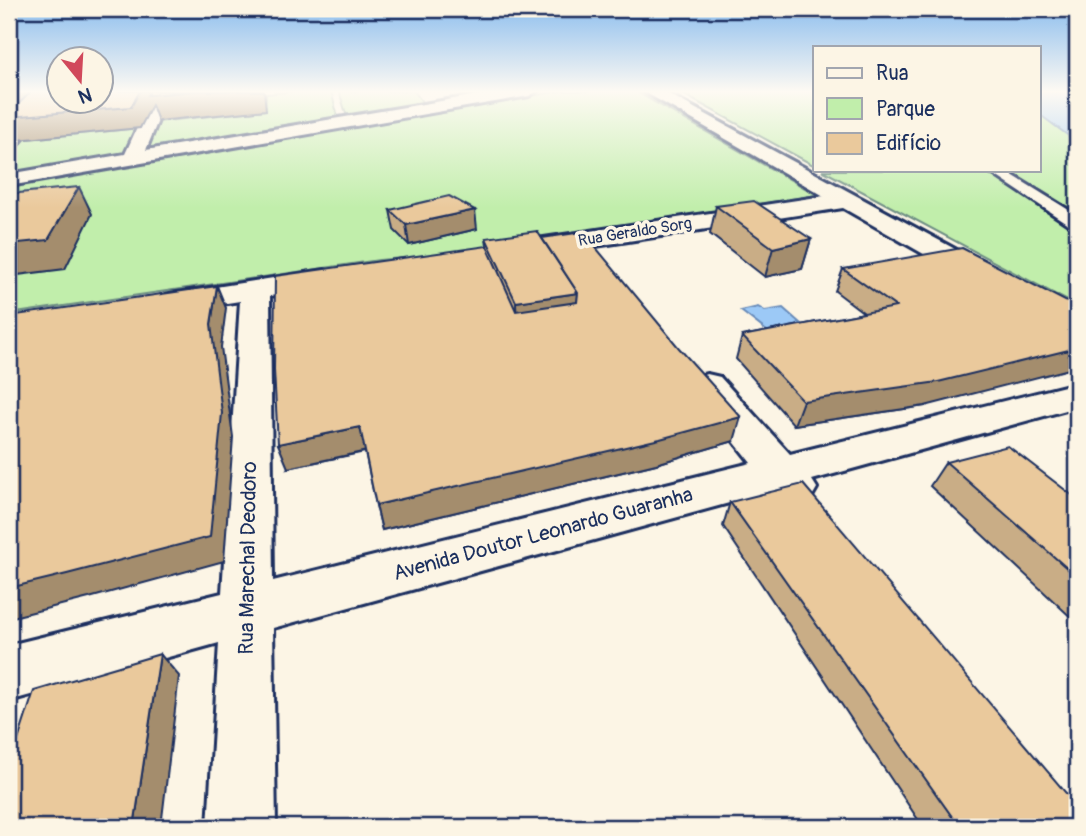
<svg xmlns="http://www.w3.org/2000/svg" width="1086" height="836" viewBox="0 0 1086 836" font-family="Pangolin,sans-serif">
  <rect width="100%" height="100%" fill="#fcf5e5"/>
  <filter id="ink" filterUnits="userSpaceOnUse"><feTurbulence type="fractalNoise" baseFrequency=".0143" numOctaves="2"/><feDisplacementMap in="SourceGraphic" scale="14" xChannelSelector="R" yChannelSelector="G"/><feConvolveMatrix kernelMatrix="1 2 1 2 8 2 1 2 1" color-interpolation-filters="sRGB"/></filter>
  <g filter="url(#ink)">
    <g fill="#c1eeab" stroke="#6e8e84" stroke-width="2">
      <polygon points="297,91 331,91 339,121 133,159 148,123 265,110 266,94"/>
      <polygon points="339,91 414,91 426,107 348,120"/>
      <polygon points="560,91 635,91 817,195 428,256 379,260 9,314 9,187"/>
      <polygon points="677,91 815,91 815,166"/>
      <polygon points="1039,91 1077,91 1077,306 822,170 1039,170"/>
      <polygon points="140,128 126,155 9,174 9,149 17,140"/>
    </g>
    <g fill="#9cc9f6" stroke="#688bb9" stroke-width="2">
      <polygon points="1039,91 1077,91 1077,142 1039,114"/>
      <polygon points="758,307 765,311 783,308 809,331 777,339 741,311"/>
    </g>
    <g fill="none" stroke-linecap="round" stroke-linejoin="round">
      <defs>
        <polygon id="lane" points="987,170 1004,170 1077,215 1077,227 1071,226"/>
        <g id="street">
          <polygon points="46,91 60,91 60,95 16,147 9,149 9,132"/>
          <polygon points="154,91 170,91 146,150 501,91 537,91 529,96 9,186 9,174 125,154"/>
          <polygon points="643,91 663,91 1077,315 1077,338 1066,335 843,208 537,255 528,253 524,247 528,241 537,239 824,196"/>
          <path d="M325,270L335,273L339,279L335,285L270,296L273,581L751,463L689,385L694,377L707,374L720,377L790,454L1077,383V407L812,480L817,488L810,500C794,505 784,505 773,491L273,628L276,827H208L219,643L9,701V645L222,593L240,301L170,312L159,309L155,303L159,297L170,294Z"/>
        </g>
      </defs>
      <use href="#lane" stroke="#1b2f5e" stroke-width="6"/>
      <use href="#street" stroke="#1b2f5e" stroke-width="6"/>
      <use href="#lane" fill="#fcf5e5" fill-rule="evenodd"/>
      <use href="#street" fill="#fcf5e5" fill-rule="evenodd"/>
    </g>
    <g fill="#c9ad86" stroke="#1b2f5e" stroke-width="2">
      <polygon points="716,206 811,239 802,269 765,277 710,234"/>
      <polygon points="390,210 477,229 409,245 394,230"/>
      <polygon points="486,238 542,238 734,441 656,464 382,530 376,505 365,452 288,468 487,246"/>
      <polygon points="843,269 1077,307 925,406 794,425 736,359 742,336 864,313 835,291"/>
      <polygon points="946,462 1077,499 1077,623 930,486"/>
      <polygon points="730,502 1043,767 1077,827 923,827 723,526"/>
    </g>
    <g fill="#a48d6d" stroke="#1b2f5e" stroke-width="2">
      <polygon points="19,91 40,91 24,108 9,110 9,94"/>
      <polygon points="102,91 264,91 266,110 158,121 152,105 140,128 17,140 9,125 9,116"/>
      <polygon points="79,187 92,214 65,269 9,276 9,244"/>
      <polygon points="475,210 477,229 409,245 406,225"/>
      <polygon points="811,239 802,269 765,277 773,248"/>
      <polygon points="217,286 226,308 221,347 233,437 224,561 89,598 9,618 9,588 211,324"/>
      <polygon points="578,293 576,324 517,333 516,302"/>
      <polygon points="1077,348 1077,367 925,406 794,425 803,401"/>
      <polygon points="741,417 734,441 656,464 382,530 376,505"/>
      <polygon points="360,427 367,451 288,468 278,444"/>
      <polygon points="160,654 179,676 161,827 134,827"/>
    </g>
    <g fill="#eac99c" stroke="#1b2f5e" stroke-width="2">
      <polygon points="9,91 19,91 16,93 9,94"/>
      <polygon points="32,91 60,91 60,102 102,102 102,91 140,91 131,107 9,117 9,113"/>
      <polygon points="150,91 196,91 148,95"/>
      <polygon points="79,187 48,240 9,244 9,194"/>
      <polygon points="449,196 475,210 406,225 390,210"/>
      <polygon points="754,201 811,239 773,248 716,206"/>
      <polygon points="537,231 578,293 516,302 486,238"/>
      <polygon points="583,232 679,348 741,417 660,439 376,505 360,427 278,444 274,370 275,276 487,246 516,311 577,302 578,293 542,238"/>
      <polygon points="962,248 1077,307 1077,348 938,382 803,401 742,336 896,307 843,269"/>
      <polygon points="217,286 211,324 222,413 210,537 67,574 9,588 9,316"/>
      <polygon points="1008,446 1077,499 1077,577 946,462"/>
      <polygon points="803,484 1077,806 1077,827 943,827 955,821 730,502"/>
      <polygon points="160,654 134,827 9,827 9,768 34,691"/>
    </g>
  </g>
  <linearGradient id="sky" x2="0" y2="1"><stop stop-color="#89bcee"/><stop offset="0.44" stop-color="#fefaf3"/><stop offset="1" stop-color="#fefaf3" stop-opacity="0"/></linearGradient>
  <rect width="1086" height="208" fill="url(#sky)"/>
  <g text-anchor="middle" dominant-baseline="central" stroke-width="7" stroke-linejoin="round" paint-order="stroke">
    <g font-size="16" fill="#1b2f5e" stroke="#fcf5e5">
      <text transform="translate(635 232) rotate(-9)">Rua Geraldo Sorg</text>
    </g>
    <g font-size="21" fill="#1b2f5e" stroke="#fcf5e5">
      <text transform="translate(543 534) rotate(-15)">Avenida Doutor Leonardo Guaranha</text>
      <text transform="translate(248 558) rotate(-89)">Rua Marechal Deodoro</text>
    </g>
  </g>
  <rect width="1086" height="836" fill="none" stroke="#fcf5e5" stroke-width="35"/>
  <rect x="18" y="18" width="1051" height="801" fill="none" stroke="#1b2f5e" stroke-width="2.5" filter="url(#ink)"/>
  <rect x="813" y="46" width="228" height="126" fill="#fcf5e5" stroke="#a2a6af" stroke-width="2"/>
  <rect x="827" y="68" width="35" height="10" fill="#fcf5e5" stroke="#a2a6af" stroke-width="2"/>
  <text x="876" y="80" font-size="21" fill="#1b2f5e">Rua</text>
  <rect x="827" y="98" width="35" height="21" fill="#c1eeab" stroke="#a2a6af" stroke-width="2"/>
  <text x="876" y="116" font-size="21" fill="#1b2f5e">Parque</text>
  <rect x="827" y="133" width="35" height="21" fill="#eac99c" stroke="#a2a6af" stroke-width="2"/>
  <text x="876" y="150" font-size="21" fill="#1b2f5e">Edifício</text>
  <g transform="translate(80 80) rotate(162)"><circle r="33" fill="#fcf5e5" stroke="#a2a6af" stroke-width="2"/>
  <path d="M0-5L12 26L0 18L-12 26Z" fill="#d1495b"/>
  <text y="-10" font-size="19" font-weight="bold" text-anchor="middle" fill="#1b2f5e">N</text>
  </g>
</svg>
